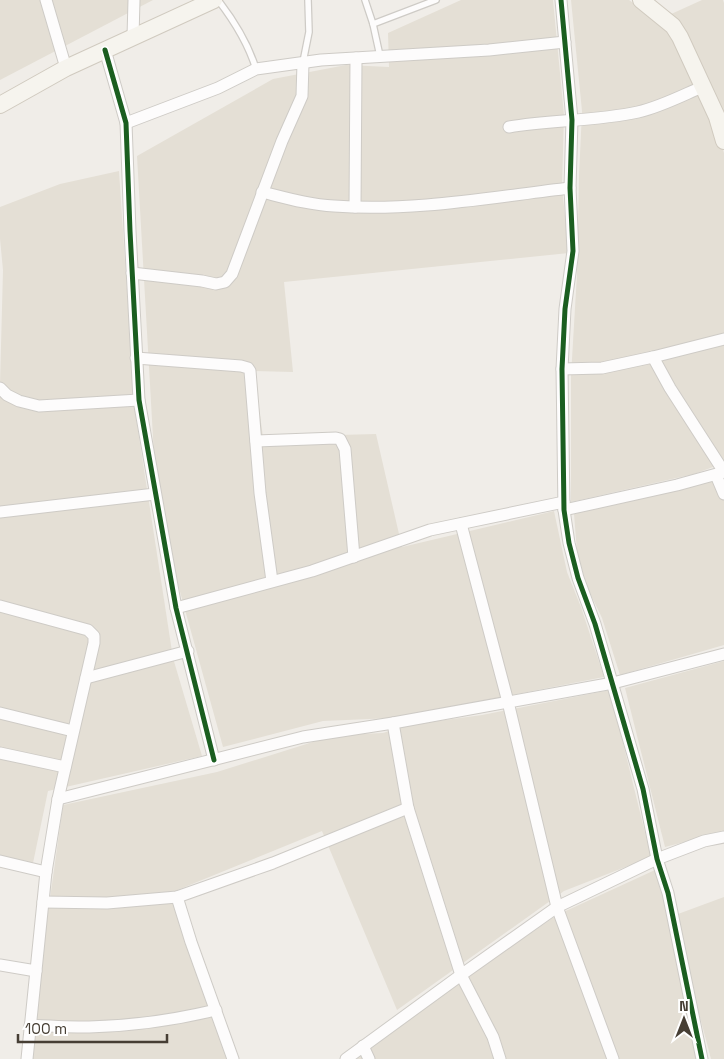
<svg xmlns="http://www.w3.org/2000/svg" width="724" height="1059" viewBox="0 0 724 1059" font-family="'Space Grotesk',sans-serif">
  <rect width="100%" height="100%" fill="#f0ede8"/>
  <g fill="#e4dfd5">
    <polygon points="0,0 153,0 0,80"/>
    <polygon points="461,0 553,0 564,115 562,188 569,253 284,282 293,372 254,371 263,437 376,434 402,547 554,511 567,572 581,607 604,677 393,718 323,721 223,747 174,570 154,455 137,156 273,79 346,65 389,67 388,33"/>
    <polygon points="571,0 629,0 673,32 714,122 724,153 724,463 694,474 571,502 571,376 577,274 579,176 582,111"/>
    <polygon points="702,0 723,0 724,3 724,124 669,15"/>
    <polygon points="119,171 135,411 173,658 202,756 48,791 33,863 0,855 0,384 3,270 0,239 0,207 60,184"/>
    <polygon points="724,478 724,645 620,675 602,618 587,587 577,552 574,514"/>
    <polygon points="724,661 724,832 665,847 625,688"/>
    <polygon points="610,690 651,857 564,891 397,1010 322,831 175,891 236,1059 33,1059 39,978 63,805 217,772 335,735 383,733 408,725 482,715"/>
    <polygon points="655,870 664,898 697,1059 357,1059 458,983 557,915"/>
    <polygon points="724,897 724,1059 711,1059 691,983 678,914"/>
  </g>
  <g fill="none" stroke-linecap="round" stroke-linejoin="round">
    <defs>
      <g id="lane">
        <path d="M218,0C235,22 248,43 256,69"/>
        <polyline points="365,0 373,24 380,56"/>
        <polyline points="373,24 436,0"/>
        <polyline points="303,62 309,32 308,0"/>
      </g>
      <g id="street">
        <polyline points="46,0 66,68"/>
        <polyline points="561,0 572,120 570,188 573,251 565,309 562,369 564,510 569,543 578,578 595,624 643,789 657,859 668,893 702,1059"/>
        <polyline points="133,37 134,0"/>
        <polyline points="105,50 126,123 130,231 139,400 176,608 214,760"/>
        <polyline points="126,123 218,88 256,69 321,60 489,50 565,42"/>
        <path d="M509,127C552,120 596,121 638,112C660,107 681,96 702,87"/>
        <path d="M262,192C286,198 310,205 334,206C413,212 492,197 570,188"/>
        <polyline points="355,207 356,58"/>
        <polyline points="132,273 202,281 216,284 225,282 232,274 282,141 302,96 303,63"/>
        <polyline points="653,357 670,388 724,472"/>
        <polyline points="136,358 241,366 248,368 250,371 260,493 272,581"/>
        <polyline points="562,369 602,368 653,357 724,339"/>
        <polyline points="0,388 7,395 19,401 39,406 139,400"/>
        <polyline points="256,441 336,438 340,439 345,449 354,557"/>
        <polyline points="716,475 724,494"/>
        <polyline points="564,510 677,485 724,472"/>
        <polyline points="0,512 155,494"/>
        <polyline points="461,524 508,702 557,907 613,1059"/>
        <polyline points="0,606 88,630 94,636 94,643 58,799 46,872 27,1059"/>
        <polyline points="176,608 312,571 430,530 564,502"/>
        <polyline points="86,678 188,651"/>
        <polyline points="0,713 73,731"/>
        <polyline points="393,723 408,808 461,975 493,1037 500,1059"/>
        <polyline points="0,753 65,767"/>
        <polyline points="58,799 303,737 393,723 613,683 724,654"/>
        <polyline points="0,861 46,872"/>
        <polyline points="177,897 191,942 233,1059"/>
        <polyline points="43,902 107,903 177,897 273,863 408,808"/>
        <polyline points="0,965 36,971"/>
        <path d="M30,1025C50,1026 69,1027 89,1027C132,1026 174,1020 216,1010"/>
        <polyline points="363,1046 369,1059"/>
        <polyline points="346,1059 461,975 557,907 657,859 704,841 724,837"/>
      </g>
      <g id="secondary">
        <polyline points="641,0 673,26 680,37 717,117 724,141"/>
        <polyline points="0,105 66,68 214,0"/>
      </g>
    </defs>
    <use href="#lane" stroke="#cecbc6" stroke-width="8"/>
    <use href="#street" stroke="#cecbc6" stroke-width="13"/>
    <use href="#secondary" stroke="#d0cabf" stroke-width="18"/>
    <use href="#lane" stroke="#fdfcfc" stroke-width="5.5"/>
    <use href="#street" stroke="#fdfcfc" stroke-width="11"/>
    <use href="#secondary" stroke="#f6f4ee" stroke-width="16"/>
    <defs>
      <g id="cycleway">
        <polyline points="561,0 572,120 570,188 573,251 565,309 562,369 564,510 569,543 578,578 595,624 643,789 657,859 668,893 702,1059"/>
        <polyline points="105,50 126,123 130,231 139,400 176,608 214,760"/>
      </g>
    </defs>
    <use href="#cycleway" stroke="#fff" stroke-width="8"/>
    <use href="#cycleway" stroke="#1b5e20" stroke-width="5"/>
  </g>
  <g transform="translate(684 1019)" stroke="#ffffff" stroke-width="4" paint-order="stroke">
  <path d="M0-4L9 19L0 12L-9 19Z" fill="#463e34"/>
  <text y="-8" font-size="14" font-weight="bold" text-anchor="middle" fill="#463e34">N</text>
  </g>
  <path d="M18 1034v8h149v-8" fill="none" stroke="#463e34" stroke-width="2.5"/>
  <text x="25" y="1034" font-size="15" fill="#463e34" stroke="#ffffff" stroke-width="4" paint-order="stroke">100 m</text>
</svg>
